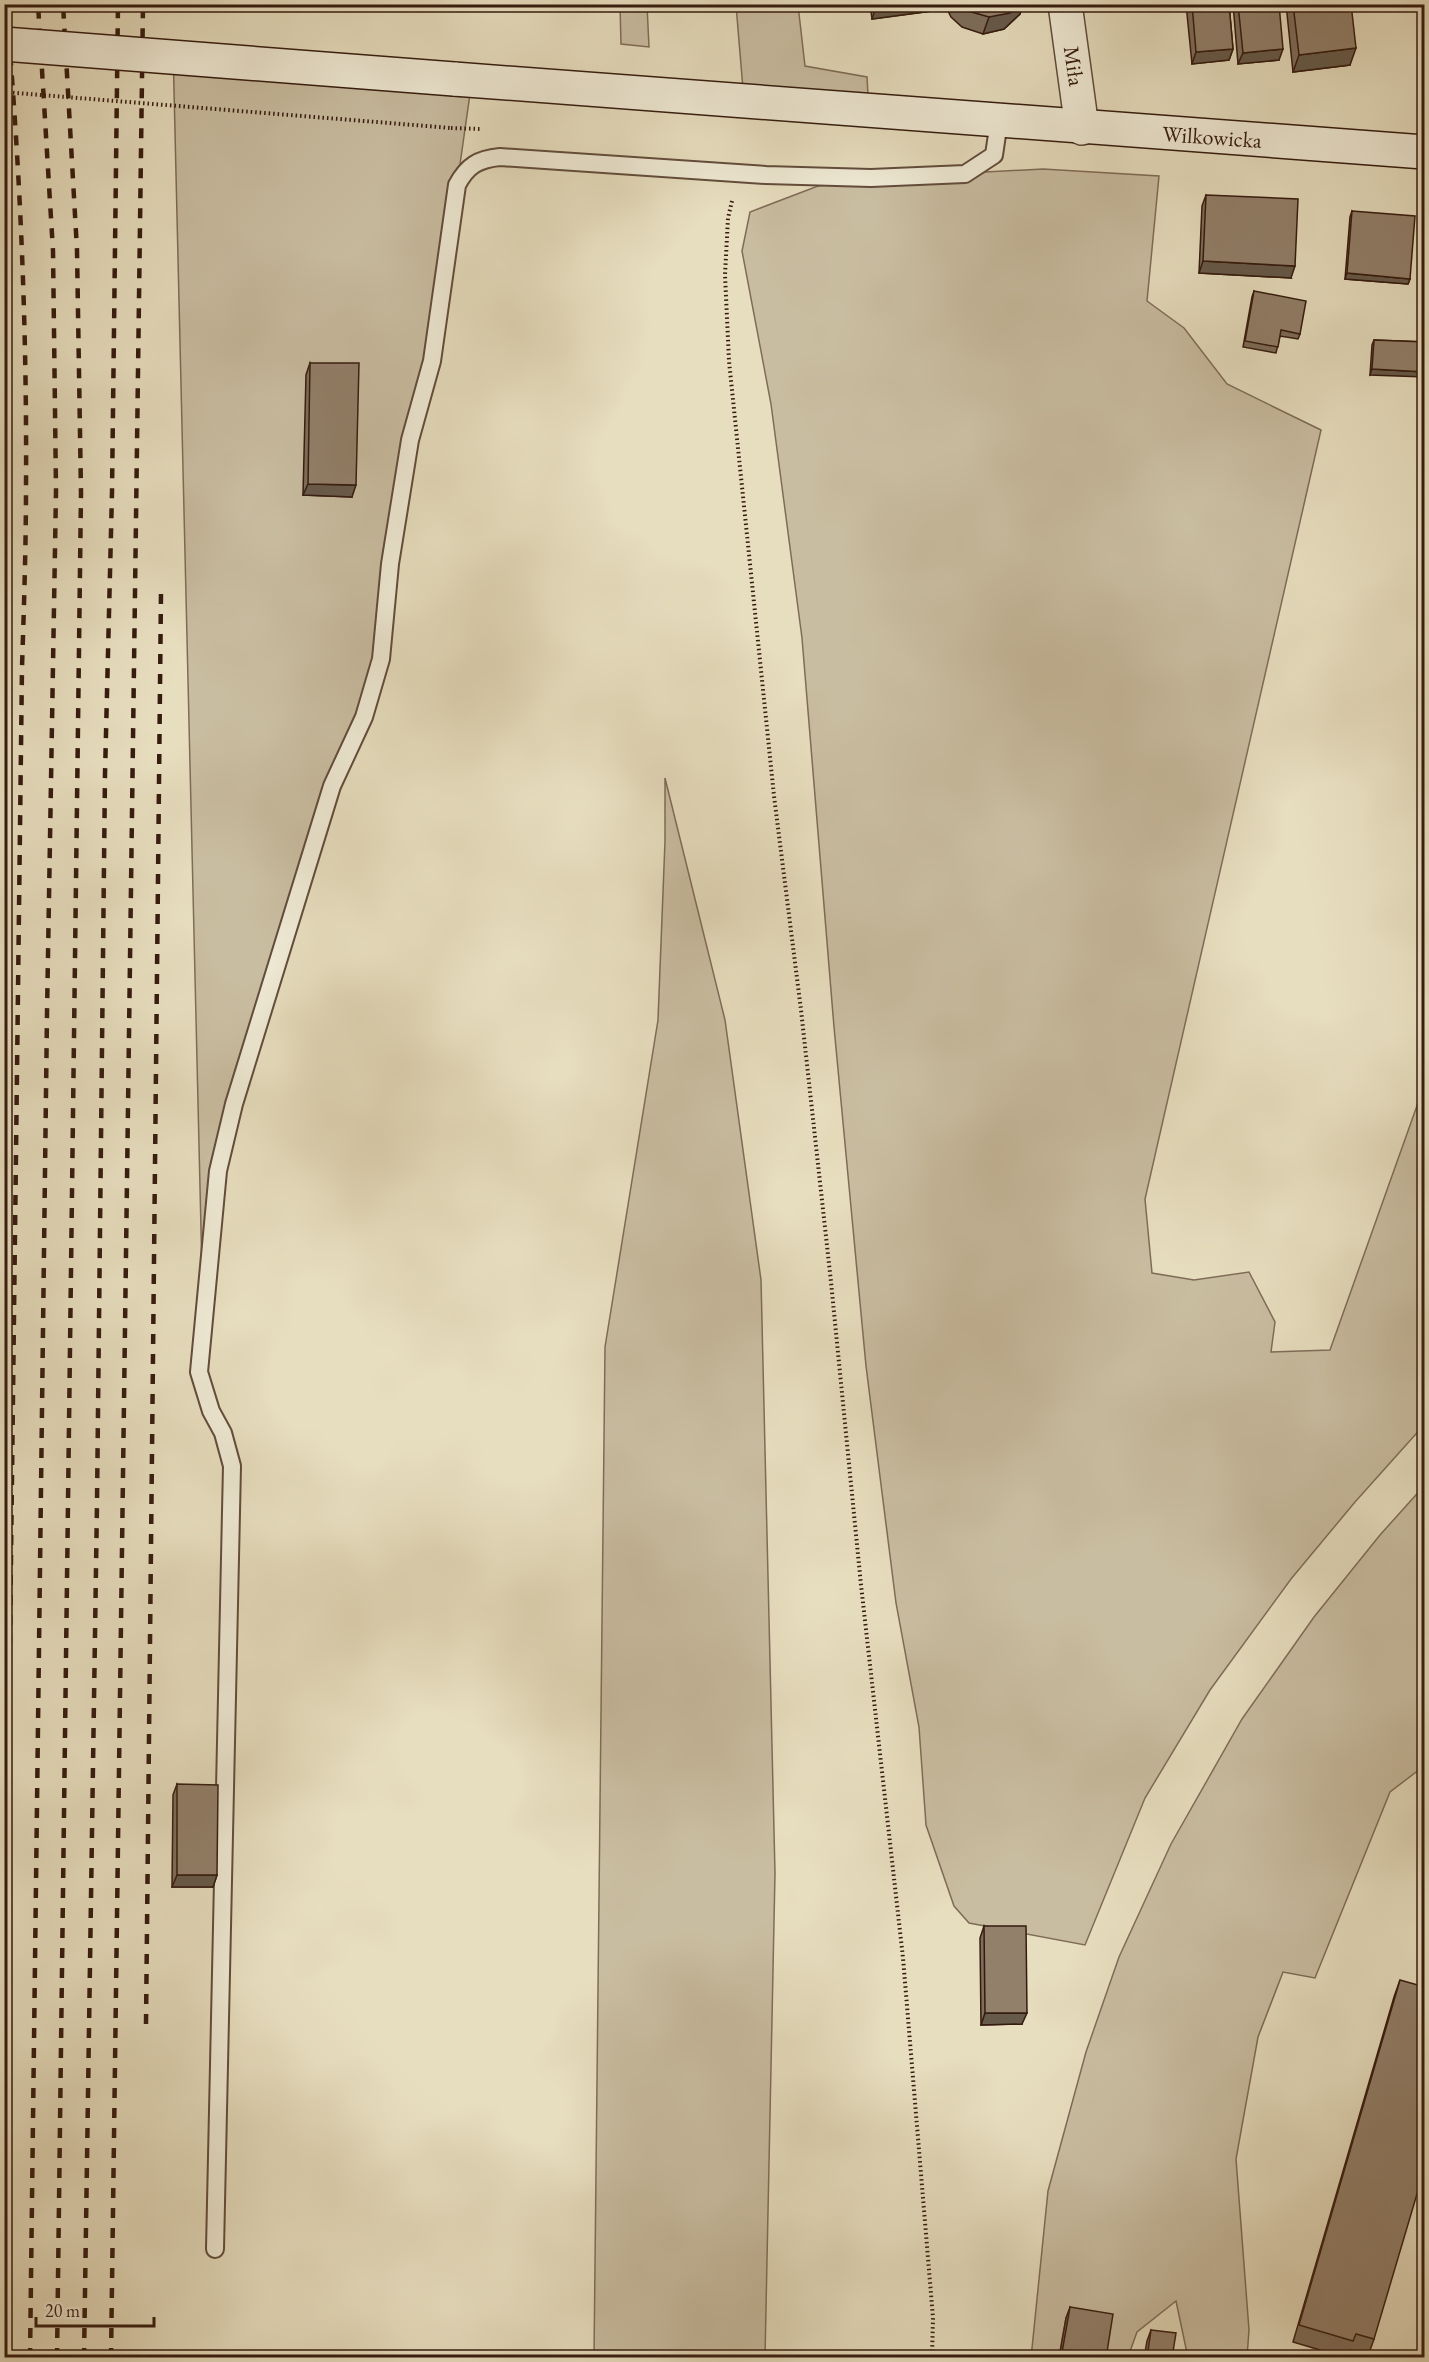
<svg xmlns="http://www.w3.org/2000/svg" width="1429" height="2362" viewBox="0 0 1429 2362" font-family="'EB Garamond',serif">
  <rect width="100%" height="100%" fill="#e7debf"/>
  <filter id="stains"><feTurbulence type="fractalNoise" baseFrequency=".00333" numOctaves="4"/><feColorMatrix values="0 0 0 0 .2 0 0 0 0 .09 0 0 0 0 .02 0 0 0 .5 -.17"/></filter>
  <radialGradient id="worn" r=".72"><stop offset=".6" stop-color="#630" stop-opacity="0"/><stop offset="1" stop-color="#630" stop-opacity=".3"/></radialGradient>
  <g fill="#c9bda1" stroke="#7f6c58" stroke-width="1.5">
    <polygon points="620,5 647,5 649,47 621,44"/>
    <polygon points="736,5 798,5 805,66 867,77 869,113 744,101"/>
    <polygon points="173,47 472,80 432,361 381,659 332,786 234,1104 203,1314"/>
    <polygon points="1043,169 1159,176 1147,301 1184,328 1227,384 1321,430 1145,1199 1152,1273 1194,1280 1249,1272 1275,1322 1271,1352 1330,1350 1424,1086 1424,1425 1355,1502 1291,1579 1210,1690 1145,1798 1085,1945 969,1923 954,1906 926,1825 919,1727 896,1603 866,1366 834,1027 802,638 771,404 742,251 750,212 818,186 871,178"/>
    <polygon points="665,778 725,1020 761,1280 775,1873 765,2357 594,2357 605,1347 658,1020 665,841"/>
    <polygon points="1424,1486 1424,1761 1420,1769 1390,1792 1315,1978 1283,1972 1258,2037 1236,2159 1249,2330 1247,2357 1186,2357 1187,2353 1176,2301 1137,2332 1128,2357 1104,2357 1066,2318 1059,2357 1031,2358 1048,2191 1086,2052 1119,1957 1171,1844 1242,1719 1314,1617 1380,1535"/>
  </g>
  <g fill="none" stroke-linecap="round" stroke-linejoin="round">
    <defs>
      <path id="service" d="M215,2249L232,1466L223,1433L211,1411L199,1372L218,1171L234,1104L332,786L364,717L381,659L390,564L410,440L432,361L457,185C467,166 478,159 500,157L766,175L871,178L965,174L994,155L999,121"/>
      <polyline id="minor" points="1065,4 1082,128"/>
      <polyline id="secondary" points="454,79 1424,152"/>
    </defs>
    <use href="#service" stroke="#624c3b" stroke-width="20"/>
    <use href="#minor" stroke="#624c3b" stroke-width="36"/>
    <use href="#secondary" stroke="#351b0f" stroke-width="36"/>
    <g stroke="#351b0f" stroke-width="4" stroke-dasharray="1.5 3" stroke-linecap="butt">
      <polyline points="451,128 480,129"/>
      <polyline points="732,201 728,218 725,275 729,361 774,796 801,1010 831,1282 861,1585 903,1958 933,2318 932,2358"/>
    </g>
    <use href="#service" stroke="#efead5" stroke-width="16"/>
    <use href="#minor" stroke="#efead5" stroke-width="33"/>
    <use href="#secondary" stroke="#efead5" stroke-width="33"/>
    <g stroke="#351b0f" stroke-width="4.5" stroke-dasharray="10 10" stroke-linecap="butt">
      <polyline points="146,2024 161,592"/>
      <path d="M4,2125L22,667C24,606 26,546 26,485C27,325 20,164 6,4"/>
      <polyline points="30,2358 47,1014 56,490 53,251 38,4"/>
      <polyline points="57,2358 81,493 77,250 63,4"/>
      <polyline points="84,2358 97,1503 105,774 112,492 118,4"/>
      <polyline points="111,2358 143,4"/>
    </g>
    <defs>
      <polyline id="secondary-bridge" points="4,44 454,79"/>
    </defs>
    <use href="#secondary-bridge" stroke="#351b0f" stroke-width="36" stroke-linecap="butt"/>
    <polyline stroke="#351b0f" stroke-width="4" stroke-dasharray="1.5 3" stroke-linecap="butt" points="4,92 451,128"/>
    <use href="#secondary-bridge" stroke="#efead5" stroke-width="33"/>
  </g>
  <g fill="#7e6e5c" stroke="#351b0f" stroke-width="1.5">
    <polygon points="870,4 1023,4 1020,14 1004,29 983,34 962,27 951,17 947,9 872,19"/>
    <polygon points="1186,4 1229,4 1233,49 1229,60 1192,64"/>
    <polygon points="1233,4 1279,4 1279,60 1238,64"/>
    <polygon points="1286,4 1351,4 1350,65 1293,72"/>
    <polygon points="1206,195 1291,278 1199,273 1202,206"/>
    <polygon points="1352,211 1410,279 1408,284 1345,279 1350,217"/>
    <polygon points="1254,291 1300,334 1298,339 1280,336 1276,353 1243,347 1252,297"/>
    <polygon points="1374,340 1425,342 1370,375 1372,345"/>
    <polygon points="310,363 352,497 303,495 306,375"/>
    <polygon points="177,1784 217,1875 213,1887 172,1887 173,1795"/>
    <polygon points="1425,1904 1425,1924 1419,1923"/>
    <polygon points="984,1926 1022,2024 981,2025 980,1938"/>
    <polygon points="1400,1980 1374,2339 1368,2356 1350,2350 1347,2358 1293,2342 1394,1997"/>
    <polygon points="1070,2307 1106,2358 1059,2358 1066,2318"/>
    <polygon points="1151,2330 1172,2358 1144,2358 1147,2341"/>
  </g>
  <g fill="#665a4b" stroke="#351b0f" stroke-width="1.5">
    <polygon points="877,4 948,4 947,9 872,19"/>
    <polygon points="1018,4 1023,4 1020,14 1004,29 983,34 989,17"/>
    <polygon points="1356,48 1350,65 1293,72 1299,55"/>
    <polygon points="1233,49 1229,60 1192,64 1196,52"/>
    <polygon points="1283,49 1279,60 1238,64 1243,53"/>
    <polygon points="1203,261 1295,266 1291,278 1199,273"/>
    <polygon points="1347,273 1410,279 1408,284 1345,279"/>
    <polygon points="1372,369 1425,372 1425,377 1370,375"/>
    <polygon points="308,484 356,485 352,497 303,495"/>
    <polygon points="177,1875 217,1875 213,1887 172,1887"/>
    <polygon points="985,2013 1027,2013 1022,2024 981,2025"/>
  </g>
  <g fill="#92806b" stroke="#351b0f" stroke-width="1.5">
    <polygon points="962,4 1018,4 1010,13 989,17 968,11"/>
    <polygon points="1192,4 1229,4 1233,49 1196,52"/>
    <polygon points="1238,4 1279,4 1283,49 1243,53"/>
    <polygon points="1293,4 1351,4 1356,48 1299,55"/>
    <polygon points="1206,195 1298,199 1295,266 1203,261"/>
    <polygon points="1352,211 1415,216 1410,279 1347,273"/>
    <polygon points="1254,291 1306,301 1300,334 1281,330 1278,347 1245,341"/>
    <polygon points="1374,340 1425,342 1425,372 1372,369"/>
    <polygon points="310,363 359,363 356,485 308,484"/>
    <polygon points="177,1784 218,1785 217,1875 177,1875"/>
    <polygon points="984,1926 1026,1926 1027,2013 985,2013"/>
    <polygon points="1400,1980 1425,1987 1425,2167 1374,2339 1356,2334 1353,2341 1299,2325"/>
    <polygon points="1070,2307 1113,2314 1106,2358 1061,2358"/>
    <polygon points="1151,2330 1176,2333 1172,2358 1147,2358"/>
  </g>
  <g text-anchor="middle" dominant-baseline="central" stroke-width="6" stroke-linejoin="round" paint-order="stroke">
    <g font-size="22" fill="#351b0f" stroke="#efead5">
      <text transform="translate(1074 66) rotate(82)">Miła</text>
      <text transform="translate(1212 137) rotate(4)">Wilkowicka</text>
    </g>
  </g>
  <rect width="1429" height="2362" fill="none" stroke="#e7debf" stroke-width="24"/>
  <rect x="6" y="6" width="1417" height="2350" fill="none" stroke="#351b0f" stroke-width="3"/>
  <rect x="12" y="12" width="1405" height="2338" fill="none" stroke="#351b0f" stroke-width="1.5"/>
  <path d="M36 2317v9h118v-9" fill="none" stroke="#351b0f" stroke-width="3"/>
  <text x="45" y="2317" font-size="18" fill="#351b0f" stroke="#efead5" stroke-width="4.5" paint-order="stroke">20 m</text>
  <rect width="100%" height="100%" filter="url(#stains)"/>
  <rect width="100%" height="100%" fill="url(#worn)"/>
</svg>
